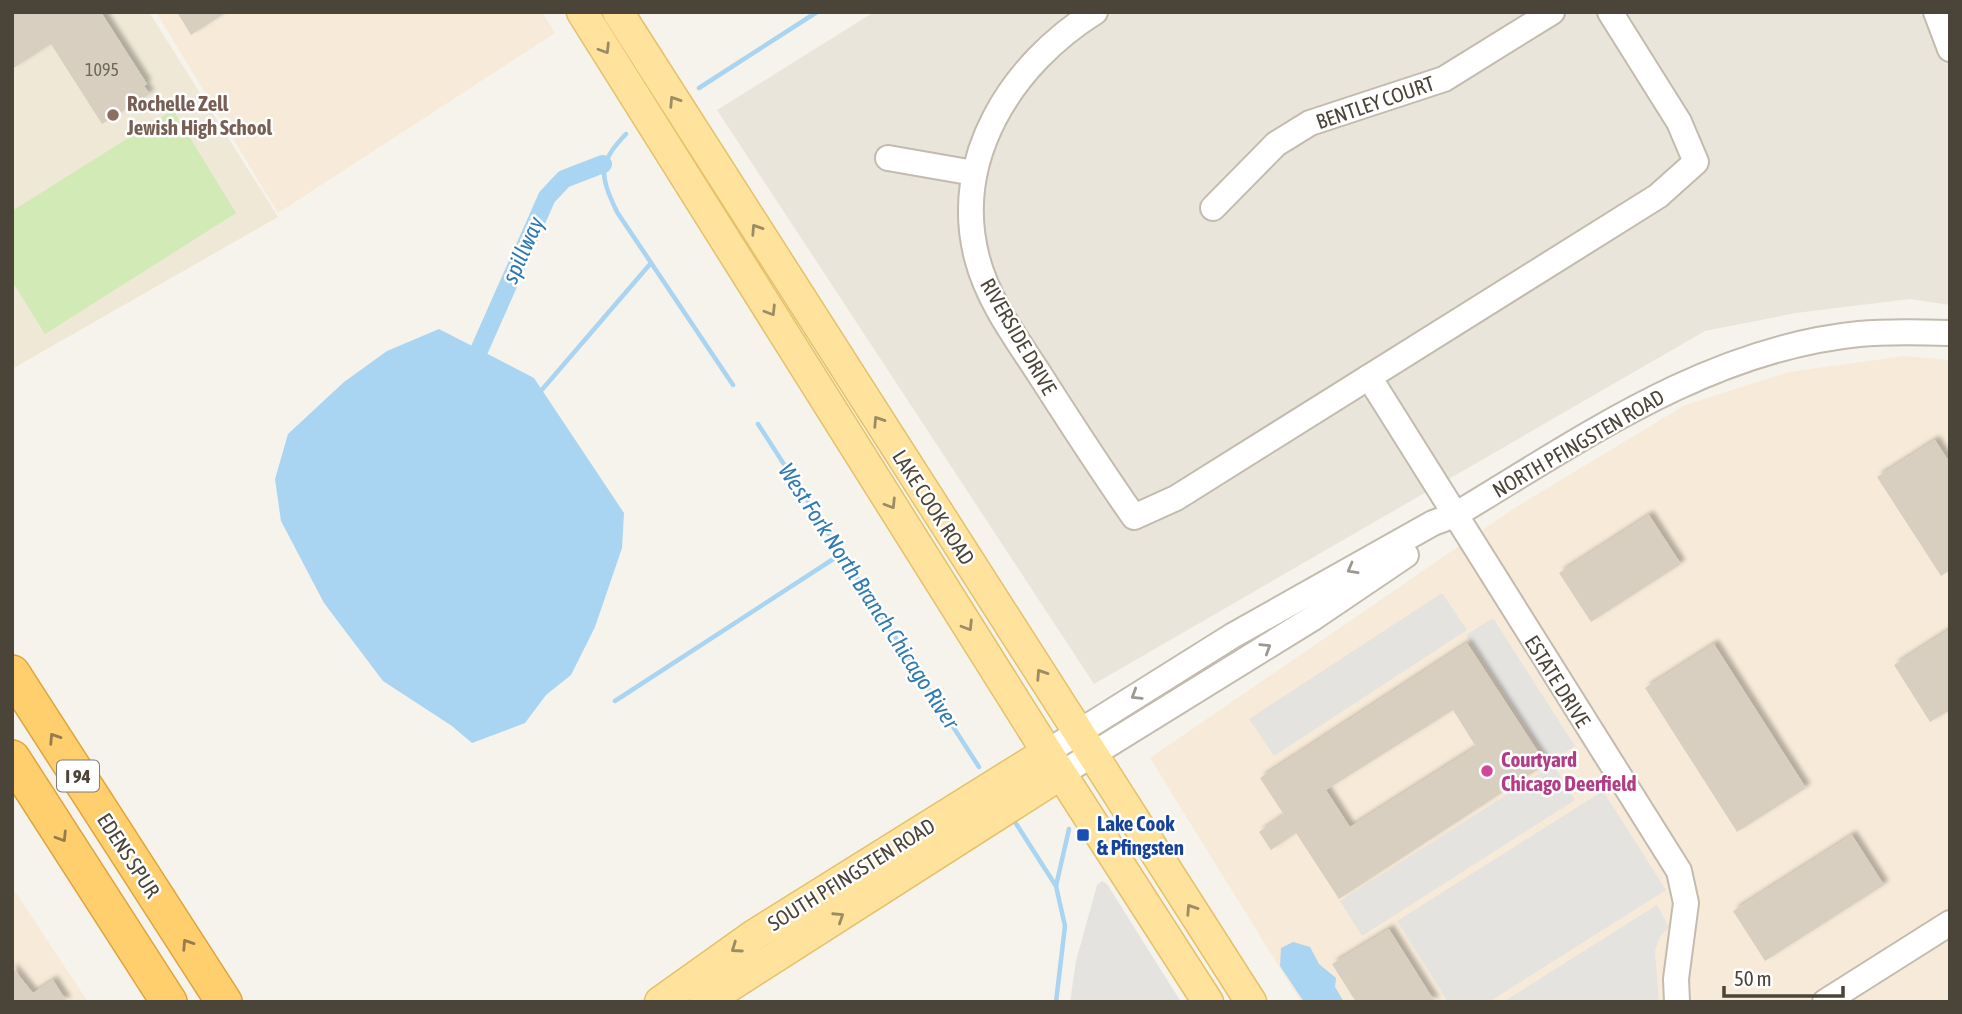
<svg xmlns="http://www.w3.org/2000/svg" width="1962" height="1014" viewBox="0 0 1962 1014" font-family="'Asap Condensed',sans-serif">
  <defs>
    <filter id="shadow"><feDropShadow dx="4.5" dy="-4.5" stdDeviation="2" flood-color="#0004"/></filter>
  </defs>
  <rect width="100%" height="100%" fill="#f6f3ec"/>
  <polygon fill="#eae5da" points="874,12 1950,12 1950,305 1910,299 1796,313 1705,331 1094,684 717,110"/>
  <g fill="#f7ead8">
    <polygon points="156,12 542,12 555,33 278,213"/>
    <polygon points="1904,356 1950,360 1950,1002 1301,1002 1150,758 1513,509 1685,405 1789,372"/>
    <polygon points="12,887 88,1002 12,1002"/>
  </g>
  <polygon fill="#efe8d6" points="12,12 149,12 278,217 12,369"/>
  <polygon fill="#d2eab5" points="173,110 236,213 45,334 12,281 12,211"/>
  <g fill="#e5e3e0">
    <polygon points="1442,593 1467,630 1274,756 1249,719"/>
    <polygon points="1493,618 1575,746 1549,763 1466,635"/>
    <polygon points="1553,765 1575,800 1362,936 1340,901"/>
    <polygon points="1603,791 1666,890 1489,1002 1448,1002 1397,921"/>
    <polygon points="1102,881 1107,884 1181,1002 1070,1002 1076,961 1097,885"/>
    <polygon points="1657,905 1669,927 1660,937 1655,951 1659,1002 1503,1002"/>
  </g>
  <g fill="#a9d4f2">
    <polygon points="439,329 534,378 624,513 622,548 595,627 571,675 546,695 525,723 472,743 452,726 383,681 324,603 281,521 275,479 288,434 344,382 387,351"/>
    <polygon points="1293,942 1310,947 1319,964 1336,978 1335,987 1344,1002 1304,1002 1280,966 1281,948"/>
  </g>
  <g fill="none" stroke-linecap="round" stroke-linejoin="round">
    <g stroke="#a9d4f2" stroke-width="4.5">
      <polyline points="699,88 817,12"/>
      <path d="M626,134C597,164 600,176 617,212L733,385"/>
      <polyline points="540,392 651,263"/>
      <polyline points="758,424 979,767"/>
      <polyline points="615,701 841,554"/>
      <polyline points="1015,822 1056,886 1065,926 1056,1002"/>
      <polyline points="1056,886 1069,829"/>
    </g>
    <polyline stroke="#a9d4f2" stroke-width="18" points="473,364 547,197 564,179 603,164"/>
  </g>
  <g fill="#d8cfc1" fill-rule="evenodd" filter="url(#shadow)">
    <polygon points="12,12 101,12 147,84 144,86 150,94 102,124 51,44 12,69"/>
    <polygon points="177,12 227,12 191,35"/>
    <polygon points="1935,440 1950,463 1950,570 1941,576 1877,477"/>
    <polygon points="1649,515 1681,564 1591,622 1559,573"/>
    <polygon points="1950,629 1950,710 1930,722 1894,665"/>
    <path d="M1467,643L1546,764L1339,899L1296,833L1271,850L1259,832L1284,815L1260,778ZM1453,710L1476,747L1350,827L1326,790Z"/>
    <polygon points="1714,644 1806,788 1737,832 1645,688"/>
    <polygon points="1852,835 1884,885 1765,961 1733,911"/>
    <polygon points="1389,929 1435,1002 1356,1002 1332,964"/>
    <polygon points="12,967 33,993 53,980 67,1002 12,1002"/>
  </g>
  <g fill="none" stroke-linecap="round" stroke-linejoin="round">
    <defs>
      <g id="minor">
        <path d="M1095,12C1012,64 951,158 977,258C988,301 1016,338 1040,375C1070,422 1101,470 1134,517L1176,498L1658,196L1696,162L1679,122L1610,12"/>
        <polyline points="1936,12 1950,49"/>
        <polyline points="888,158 974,173"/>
        <polyline points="1213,208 1276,144 1310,123 1444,79 1552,12"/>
        <polyline points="1369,377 1679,871 1686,903 1676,979 1677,1002"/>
        <path d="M1047,752L1232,636L1433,523L1455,515C1582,439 1708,349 1859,334C1889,331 1920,332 1950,333"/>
        <polyline points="1061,774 1313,618 1406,555"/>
        <polyline points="1825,1002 1950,923"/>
      </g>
      <g id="major">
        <polyline points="582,12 1047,752 1208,1002"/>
        <polyline points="618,12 1251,1002"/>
        <polyline points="660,1002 754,935 1047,752"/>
        <polyline points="705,1002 1061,774"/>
      </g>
      <g id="highway">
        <polyline points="12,673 224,1002"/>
        <polyline points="12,758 169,1002"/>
      </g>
    </defs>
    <use href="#minor" stroke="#c2bbae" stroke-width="28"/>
    <use href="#major" stroke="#e6c16a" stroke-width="33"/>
    <use href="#highway" stroke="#e0a43c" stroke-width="38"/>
    <use href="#minor" stroke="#fff" stroke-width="24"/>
    <use href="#major" stroke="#ffe39c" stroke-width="30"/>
    <use href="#highway" stroke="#ffcf6e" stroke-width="35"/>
  </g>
  <defs><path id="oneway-chevron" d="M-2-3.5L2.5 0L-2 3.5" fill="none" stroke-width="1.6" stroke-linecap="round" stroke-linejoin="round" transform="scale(1.75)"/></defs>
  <g stroke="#9c8c66">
    <use href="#oneway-chevron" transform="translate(605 49) rotate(58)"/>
    <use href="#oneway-chevron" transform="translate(674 101) rotate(-123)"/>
    <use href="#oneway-chevron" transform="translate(756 229) rotate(-123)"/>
    <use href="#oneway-chevron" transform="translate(771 311) rotate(58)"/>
    <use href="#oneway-chevron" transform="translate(878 421) rotate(-123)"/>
    <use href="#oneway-chevron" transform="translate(891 504) rotate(58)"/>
    <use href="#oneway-chevron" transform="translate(968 626) rotate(58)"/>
    <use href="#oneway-chevron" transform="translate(1041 674) rotate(-123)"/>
    <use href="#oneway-chevron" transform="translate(1191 909) rotate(-123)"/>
    <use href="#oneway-chevron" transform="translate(839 917) rotate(-33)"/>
    <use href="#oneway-chevron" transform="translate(736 948) rotate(145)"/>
  </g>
  <g stroke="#9c9892">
    <use href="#oneway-chevron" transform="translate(1352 569) rotate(151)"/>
    <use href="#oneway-chevron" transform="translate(1266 648) rotate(-32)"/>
    <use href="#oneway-chevron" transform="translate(1136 695) rotate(148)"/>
  </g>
  <g stroke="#937c4e">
    <use href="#oneway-chevron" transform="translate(54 738) rotate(-123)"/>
    <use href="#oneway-chevron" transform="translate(62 837) rotate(58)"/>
    <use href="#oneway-chevron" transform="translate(187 944) rotate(-123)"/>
  </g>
  <circle fill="#8d6e63" stroke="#fff" stroke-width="2.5" cx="113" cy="115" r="7"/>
  <circle fill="#d1479c" stroke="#fff" stroke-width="2.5" cx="1487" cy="771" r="7"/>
  <rect fill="#1a4fb4" stroke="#fff" stroke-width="2.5" x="1076" y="828" width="14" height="14" rx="3.5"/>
  <g text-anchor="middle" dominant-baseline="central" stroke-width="5" stroke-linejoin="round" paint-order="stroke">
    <g font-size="18" fill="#6e675b">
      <text x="102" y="69">1095</text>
    </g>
    <rect fill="#fff" stroke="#817c74" stroke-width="2" x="57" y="760.5" width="42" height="31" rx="5"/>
    <g font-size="19" font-weight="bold" fill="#4b4439">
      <text x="78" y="776">I 94</text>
    </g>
    <g font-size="21" fill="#4b4439" stroke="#fff">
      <text transform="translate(1375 102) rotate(-19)">BENTLEY COURT</text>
      <text transform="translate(1019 336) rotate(60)">RIVERSIDE DRIVE</text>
      <text transform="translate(1578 443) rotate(-30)">NORTH PFINGSTEN ROAD</text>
      <text transform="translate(934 507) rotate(57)">LAKE COOK ROAD</text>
      <text transform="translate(1558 681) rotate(58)">ESTATE DRIVE</text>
      <text transform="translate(129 855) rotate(57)">EDENS SPUR</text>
      <text transform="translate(851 874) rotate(-32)">SOUTH PFINGSTEN ROAD</text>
    </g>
    <g font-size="21" font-weight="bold" fill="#785e54" stroke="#fff" text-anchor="start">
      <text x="127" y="103">Rochelle Zell<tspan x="127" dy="24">Jewish High School</tspan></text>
    </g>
    <g font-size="21" font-weight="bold" fill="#b23c85" stroke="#fff" text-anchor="start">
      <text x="1501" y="759">Courtyard<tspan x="1501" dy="24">Chicago Deerfield</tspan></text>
    </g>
    <g font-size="21" font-weight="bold" fill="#164399" stroke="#fff" text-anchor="start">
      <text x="1097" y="823">Lake Cook<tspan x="1097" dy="24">&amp; Pfingsten</tspan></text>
    </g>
    <g font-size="23" font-style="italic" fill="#2e7ab2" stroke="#fff">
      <text transform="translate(523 250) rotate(-66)">spillway</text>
      <text transform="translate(869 596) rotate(57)">West Fork North Branch Chicago River</text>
    </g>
  </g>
  <rect width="1962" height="1014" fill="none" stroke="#4b4439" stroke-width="28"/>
  <path d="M1724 986v10h119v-10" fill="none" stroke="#4b4439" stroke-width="3.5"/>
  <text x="1734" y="986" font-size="21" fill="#4b4439" stroke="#ffffff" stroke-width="5" paint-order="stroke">50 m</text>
</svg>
